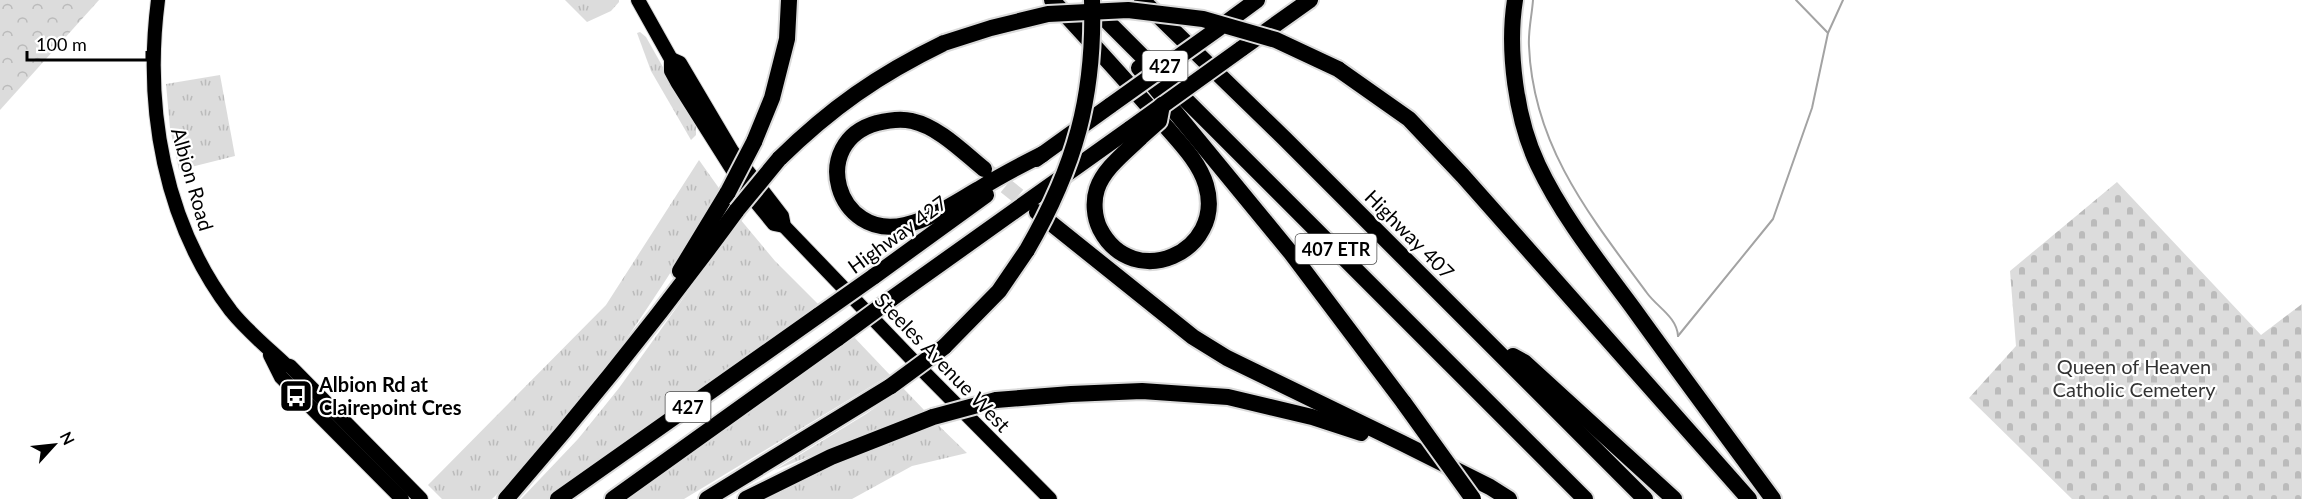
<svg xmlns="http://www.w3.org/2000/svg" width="2302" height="499" viewBox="0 0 2302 499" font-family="Lato,sans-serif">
  <defs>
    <pattern id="grass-tufts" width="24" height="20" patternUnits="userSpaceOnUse" patternTransform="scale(1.5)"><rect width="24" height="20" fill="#dcdcdc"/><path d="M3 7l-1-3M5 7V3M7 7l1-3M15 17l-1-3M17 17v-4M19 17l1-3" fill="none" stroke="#bbb"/></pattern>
    <pattern id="forest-crowns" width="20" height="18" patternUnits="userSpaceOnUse" patternTransform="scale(1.5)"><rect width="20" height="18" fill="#dcdcdc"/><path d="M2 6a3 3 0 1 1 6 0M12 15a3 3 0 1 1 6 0" fill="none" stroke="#bbb"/></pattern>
    <pattern id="cemetery-stones" width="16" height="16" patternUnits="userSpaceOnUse" patternTransform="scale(1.5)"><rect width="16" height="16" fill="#dcdcdc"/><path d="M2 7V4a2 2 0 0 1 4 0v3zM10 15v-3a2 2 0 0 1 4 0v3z" fill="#bbb"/></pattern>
  </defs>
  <rect width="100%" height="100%" fill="#fff"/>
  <g fill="url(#grass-tufts)">
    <polygon points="565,0 619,0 619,2 611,11 587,22"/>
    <polygon points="640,32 646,37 696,126 696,135 691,140 651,71 637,33"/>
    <polygon points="220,75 235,156 179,170 170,128 166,84"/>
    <path d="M699,160L721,191C655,300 585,410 492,499H442L428,485L606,305Z"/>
    <polygon points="740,219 775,261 821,307 551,499 521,499 578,439 619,388"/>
    <polygon points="852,335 890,375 684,499 622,499"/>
    <polygon points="903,388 925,411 775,470 866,414"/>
    <polygon points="936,423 967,453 912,466 852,499 762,499 836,461"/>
  </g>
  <polygon fill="url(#forest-crowns)" points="0,0 99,0 0,110"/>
  <polygon fill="url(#cemetery-stones)" points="2117,182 2261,335 2302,304 2302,499 2072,499 1969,398 2016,346 2010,271"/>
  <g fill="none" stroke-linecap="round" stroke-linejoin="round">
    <g stroke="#a3a3a3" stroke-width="2">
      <path d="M1533,0C1532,15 1528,31 1529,46C1533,146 1590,216 1647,293C1657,307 1677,317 1678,336"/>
      <polyline points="1796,0 1828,33"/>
      <polyline points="1678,336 1773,219 1812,108 1828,33 1843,0"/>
    </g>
    <polyline stroke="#d9d9d9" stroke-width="16" stroke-dasharray="16 8" stroke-linecap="butt" points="987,171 1037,211"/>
    <defs>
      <g id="major">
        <path d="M158,0C144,108 164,223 231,311C247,331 268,348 286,365L290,366L421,499"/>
        <polyline points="638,0 671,59 671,71 677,82 742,185 774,224 784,226"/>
        <polyline points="671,59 680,63 732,151 782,216 784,226 927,375 1050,499"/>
        <polyline points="270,355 281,377 402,499"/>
      </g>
      <g id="highway">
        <path d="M1052,0C1089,40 1126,80 1162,122C1178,141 1199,161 1206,185C1226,252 1133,293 1100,229C1094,217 1093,201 1097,189C1104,168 1126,152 1141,137"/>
        <polyline points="1142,0 1284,138 1645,499"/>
        <path d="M1515,0C1507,50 1516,119 1538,165C1562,216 1599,262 1633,308C1679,372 1726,435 1773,499"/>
        <polyline points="1091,5 1585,499"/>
        <polyline points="1219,28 1257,0"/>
        <polyline points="1241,49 1310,0"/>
        <polyline points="1139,68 1291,253 1404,403"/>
        <polyline points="1338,69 1409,119 1463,176 1749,499"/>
        <polyline points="754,142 772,98 787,39 789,0"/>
        <path d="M779,159C831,108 878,75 944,43"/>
        <polyline points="1036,159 1111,105"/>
        <path d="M984,169C963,152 939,127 912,121C900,118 889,120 877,123C808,142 836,241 905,225C932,219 956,202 979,189C1000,176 1021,165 1043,154"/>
        <polyline points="1037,212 1193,337 1227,358 1402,443 1490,487 1509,499"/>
        <polyline points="680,271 728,192"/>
        <polyline points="873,277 986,195"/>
        <polyline points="891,299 1131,128"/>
        <polyline points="944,347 999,291 1027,250"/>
        <polyline points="1513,356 1524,362 1674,499"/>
        <polyline points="996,400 1071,394 1142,391 1228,397 1312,417 1361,433"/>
        <path d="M506,499C587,406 664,310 737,210"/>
        <polyline points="558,499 819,315"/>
        <polyline points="613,499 838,338"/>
        <polyline points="707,499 891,386"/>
        <polyline points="746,499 831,457 933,417"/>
      </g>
    </defs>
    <use href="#major" stroke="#dbdbdb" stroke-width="16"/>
    <use href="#highway" stroke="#dbdbdb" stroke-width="20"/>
    <use href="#major" stroke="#000" stroke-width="14"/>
    <use href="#highway" stroke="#000" stroke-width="16"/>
    <defs>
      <g id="highway-bridge">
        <polyline points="944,43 991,28 1048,14 1128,10 1203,19 1276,40 1338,69"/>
        <polyline points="1111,105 1219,28"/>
        <polyline points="1131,128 1241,49"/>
        <polyline points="1141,137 1159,121 1162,105"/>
        <polyline points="728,192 754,142"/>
        <polyline points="737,210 779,159"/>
        <path d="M1027,250C1075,167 1095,96 1092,0"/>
        <polyline points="819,315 873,277"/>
        <polyline points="838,338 891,299"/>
        <polyline points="891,386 944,347"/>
        <polyline points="1404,403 1473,499"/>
        <polyline points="933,417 996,400"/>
      </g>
    </defs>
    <use href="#highway-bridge" stroke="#dbdbdb" stroke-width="20" stroke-linecap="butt"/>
    <use href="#highway-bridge" stroke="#000" stroke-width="16"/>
  </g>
  <defs>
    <symbol id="bus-square" viewBox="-11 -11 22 22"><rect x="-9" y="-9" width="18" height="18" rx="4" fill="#000" stroke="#fff"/><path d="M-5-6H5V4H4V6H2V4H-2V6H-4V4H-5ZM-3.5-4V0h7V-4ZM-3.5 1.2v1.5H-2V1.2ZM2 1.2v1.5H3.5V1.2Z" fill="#fff"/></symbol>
  </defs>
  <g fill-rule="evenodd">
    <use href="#bus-square" x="277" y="377" width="38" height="38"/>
  </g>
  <g text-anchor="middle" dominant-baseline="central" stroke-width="4.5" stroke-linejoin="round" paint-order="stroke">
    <g fill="#fff" stroke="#4c4c4c" stroke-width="1.5">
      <rect x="1142.5" y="51" width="45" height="30" rx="4.5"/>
      <rect x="1295.5" y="234" width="81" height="30" rx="4.5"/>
      <rect x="665.5" y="392" width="45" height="30" rx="4.5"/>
    </g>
    <g font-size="18" font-weight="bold" fill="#000">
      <text x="1165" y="66">427</text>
      <text x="1336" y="249">407 ETR</text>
      <text x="688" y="407">427</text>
    </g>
    <g font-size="20" fill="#000" stroke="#fff">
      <text transform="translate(193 179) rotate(74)">Albion Road</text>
      <text transform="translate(897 234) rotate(-36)">Highway 427</text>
      <text transform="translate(1410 234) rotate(45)">Highway 407</text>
      <text transform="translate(943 362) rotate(46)">Steeles Avenue West</text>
    </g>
    <g font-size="20" fill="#333" stroke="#fff">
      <text x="2134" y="366">Queen of Heaven<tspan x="2134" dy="23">Catholic Cemetery</tspan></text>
    </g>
    <g font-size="20" font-weight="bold" fill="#000" stroke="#fff" text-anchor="start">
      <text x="319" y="384">Albion Rd at<tspan x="319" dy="23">Clairepoint Cres</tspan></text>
    </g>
  </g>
  <g transform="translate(54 445) rotate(63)" stroke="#ffffff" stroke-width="4.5" paint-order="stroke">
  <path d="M0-4.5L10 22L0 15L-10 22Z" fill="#000000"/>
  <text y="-9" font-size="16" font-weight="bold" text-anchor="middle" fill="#000000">N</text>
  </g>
  <path d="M27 51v9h120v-9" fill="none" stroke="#000000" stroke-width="3"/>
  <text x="36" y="51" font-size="18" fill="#000000" stroke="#ffffff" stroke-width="4.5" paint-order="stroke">100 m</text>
</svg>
